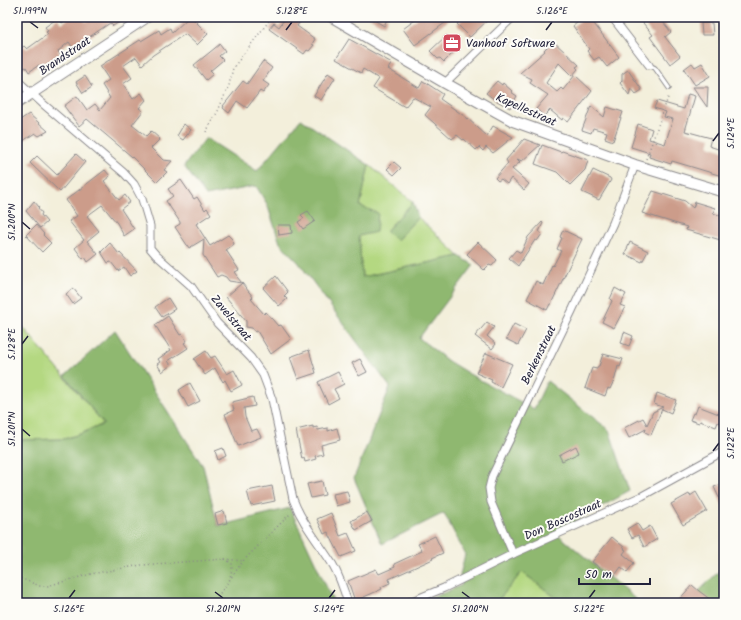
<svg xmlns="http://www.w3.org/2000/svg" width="741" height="620" viewBox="0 0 741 620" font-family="Kalam,sans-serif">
  <rect width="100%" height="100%" fill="#fdfcf7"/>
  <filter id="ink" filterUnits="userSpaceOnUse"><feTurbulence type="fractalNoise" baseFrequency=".025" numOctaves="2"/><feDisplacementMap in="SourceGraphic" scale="8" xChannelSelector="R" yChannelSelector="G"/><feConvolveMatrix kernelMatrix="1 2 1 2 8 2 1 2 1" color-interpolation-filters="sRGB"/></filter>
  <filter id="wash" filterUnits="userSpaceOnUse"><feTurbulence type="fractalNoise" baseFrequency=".012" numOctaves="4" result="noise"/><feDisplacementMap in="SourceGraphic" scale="16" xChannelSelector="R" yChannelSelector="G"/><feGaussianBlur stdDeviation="0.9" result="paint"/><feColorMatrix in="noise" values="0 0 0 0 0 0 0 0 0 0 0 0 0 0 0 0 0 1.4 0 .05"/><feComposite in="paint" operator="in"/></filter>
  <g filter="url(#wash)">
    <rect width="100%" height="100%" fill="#f3efdb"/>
    <g fill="#b4d881" stroke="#6b7d5e">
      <polygon points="369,165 413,202 386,231 397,240 418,217 459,256 362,277 359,236 376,231 360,206"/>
      <polygon points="17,320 104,424 80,434 64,439 17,440"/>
      <polygon points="522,572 563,603 496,603"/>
    </g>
    <g fill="#8fb86f" stroke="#586d55">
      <polygon points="301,119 369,165 360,206 378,213 376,232 359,236 362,277 459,256 474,265 419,338 448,361 471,375 534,409 547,381 609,430 630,491 555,532 640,603 563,603 522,572 496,603 420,603 462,585 460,575 465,554 444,513 382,544 354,478 390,387 299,263 280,243 267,204 256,186 206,196 184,166 206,138 257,171"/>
      <polygon points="413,202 418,217 397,240 386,231"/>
      <polygon points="115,330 203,466 218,526 290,508 334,603 17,603 17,440 64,439 80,434 104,424 65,376"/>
      <polygon points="724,566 724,603 687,603"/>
    </g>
    <g id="blocks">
      <g fill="#cc9c8a">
        <polygon points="71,17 82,17 86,22 93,17 127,17 113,26 110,23 73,48 69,42 58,51 61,56 42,69 39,65 29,72 26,67 24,68 21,63 17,65 17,51 24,46 27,49 48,34 46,32 48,31 45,27 58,18 62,23"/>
        <polygon points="189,17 191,17 208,34 197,45 185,34 153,55 142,65 136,57 123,66 132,78 123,84 133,99 141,93 146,100 139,108 143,111 132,125 146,136 151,131 160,139 151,148 163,160 172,161 164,170 167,172 157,182 131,156 87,119 79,126 64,106 77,96 87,110 95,104 100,110 110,98 102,85 109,80 100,66 140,40 141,41 159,30 161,34 170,28 172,33"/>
        <polygon points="286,17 303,17 297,26 315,39 312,44 314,45 309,51 307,50 304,54 269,29 274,23 279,27"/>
        <polygon points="369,17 388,17 384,26"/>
        <polygon points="419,17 453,17 415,45 403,29"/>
        <polygon points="465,17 491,17 470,37 457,24"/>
        <polygon points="585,17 589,17 619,57 607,67 599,57 594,60 587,51 589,49 573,26"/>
        <polygon points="638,17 659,17 671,32 665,37 680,56 670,64 650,37 653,35"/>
        <polygon points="701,23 712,23 713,35 702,35"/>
        <polygon points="447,35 459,47 444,62 440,58 438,59 430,51"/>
        <polygon points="349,39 392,63 388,69 419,88 423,81 443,94 440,99 467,118 487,136 493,126 513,137 493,153 486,147 483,151 479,147 476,150 464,139 463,140 457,135 452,139 425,115 431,107 413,97 405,107 373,88 379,79 363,69 361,73 336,59"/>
        <polygon points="553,41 579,65 576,67 578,69 572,76 559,63 546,83 557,92 561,88 563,90 575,75 592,91 568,122 563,118 562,120 550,110 544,116 536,109 548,95 530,83 532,79 520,73 545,51 544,50"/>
        <polygon points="220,44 225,51 219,56 223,60 210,71 213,74 206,80 194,65"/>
        <polygon points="263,61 272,68 263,81 269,85 263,93 260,91 247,108 237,101 229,113 223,108 224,106 223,106 243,81 247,84"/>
        <polygon points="692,63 695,67 702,63 710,76 695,85 684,69"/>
        <polygon points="628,70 642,90 636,94 631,88 629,95 620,83 622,81 622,74"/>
        <polygon points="328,73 335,78 321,100 314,96"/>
        <polygon points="85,76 92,87 83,93 76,82"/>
        <polygon points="497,81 502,85 503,83 512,91 511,92 517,96 510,108 495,100 486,93"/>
        <polygon points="693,87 708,87 707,107"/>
        <polygon points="688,94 695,96 685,131 711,138 709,146 724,151 724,172 722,176 672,161 671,164 649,157 650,153 631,147 638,124 652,129 649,139 665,144 673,119 664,117 666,112 654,108 657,101 684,109"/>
        <polygon points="591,106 604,117 607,107 623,112 613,141 605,138 607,132 593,128 591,133 582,130"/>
        <polygon points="29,114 48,131 39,136 35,133 17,145 17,122"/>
        <polygon points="184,124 191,130 183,140 177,136"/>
        <polygon points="524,139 540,145 522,161 517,159 520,162 512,169 529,184 524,190 511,178 507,184 501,179 498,181 495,178 508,163 506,160"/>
        <polygon points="542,145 561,152 562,151 588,160 585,170 570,185 557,172 535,164"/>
        <polygon points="76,154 85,162 60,192 30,163 37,156 57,175"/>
        <polygon points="394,162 401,168 394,175 387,169"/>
        <polygon points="105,170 110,176 104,181 119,200 125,195 130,202 121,209 134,229 124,236 117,223 102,205 87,216 99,231 87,241 98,254 88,262 85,257 83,259 75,248 84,240 69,221 77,216 66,200"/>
        <polygon points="593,170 610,178 611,180 599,200 582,192"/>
        <polygon points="181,180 194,199 197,197 205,210 207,208 211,214 196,224 210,246 228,235 232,239 234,244 226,250 239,270 235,272 238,276 237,277 242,283 229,281 226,277 221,275 217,277 203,255 204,239 189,248 175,227 180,224 180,222 166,201 173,196 168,189"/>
        <polygon points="653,191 685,201 693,208 695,202 715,208 713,213 724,217 724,241 686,230 687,227 642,213"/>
        <polygon points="34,201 39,207 38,208 42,213 41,215 47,222 40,228 26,211"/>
        <polygon points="308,211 315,221 303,229 298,222 304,218 301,215"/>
        <polygon points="542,222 543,223 539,232 542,234 537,241 535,240 518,266 509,258 516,250 521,253 528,237"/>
        <polygon points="36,225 44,234 43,235 51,243 42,252 26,235"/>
        <polygon points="278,225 291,225 292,233 279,235"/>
        <polygon points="563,230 582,239 551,304 550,304 547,310 527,299 536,281 543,285 552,265 553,266 561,251 557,249 562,238 560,237"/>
        <polygon points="478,242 497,260 492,266 489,265 484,270 467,254"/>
        <polygon points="630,242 648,251 642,262 625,254"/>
        <polygon points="110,243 119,254 120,253 137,271 130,276 124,267 118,271 111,262 108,263 101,252"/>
        <polygon points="276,276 288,292 284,296 287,299 279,306 263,288"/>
        <polygon points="242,283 253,297 251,299 264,314 266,312 278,326 281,325 291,339 271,354 257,331 255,332 252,328 246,327 246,321 226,297"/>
        <polygon points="73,288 81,298 73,304 66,294"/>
        <polygon points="615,288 626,294 620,305 625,307 614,328 602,322 612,301 610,299"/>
        <polygon points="168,298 175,309 162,317 155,307"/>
        <polygon points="168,316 180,335 182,334 187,341 184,343 188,348 168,361 171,365 162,372 157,364 160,362 158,359 171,350 155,325"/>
        <polygon points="487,322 494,327 487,336 496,344 492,349 475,336"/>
        <polygon points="514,324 526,330 518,345 506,339"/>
        <polygon points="624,332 633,336 629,346 621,343"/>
        <polygon points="309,350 316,373 298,379 290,357"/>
        <polygon points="206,351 211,358 215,356 227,374 234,370 242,385 231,391 225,380 223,382 215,368 205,375 194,359"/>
        <polygon points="486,353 512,364 501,387 491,382 492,380 476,373"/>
        <polygon points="603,354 623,359 620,367 618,366 615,378 610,389 608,388 605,396 585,388 592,368 597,369 598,366 599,366"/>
        <polygon points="360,359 367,372 359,376 352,363"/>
        <polygon points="338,372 344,384 334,389 339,398 328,404 318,382"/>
        <polygon points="190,383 200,401 188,407 179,390"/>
        <polygon points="657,393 676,400 671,413 662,409 651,435 645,432 646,429 629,438 624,428 643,418 647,425 653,412 663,407 654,404"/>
        <polygon points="253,397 255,406 244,408 245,417 251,431 257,429 261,437 238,446 225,414 234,410 232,402"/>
        <polygon points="698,406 724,416 724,424 718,422 716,427 700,421 699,423 690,420 693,413 695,414"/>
        <polygon points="313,426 313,428 317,427 318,430 328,428 328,431 337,428 340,440 321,445 323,454 315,456 316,459 305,462 304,458 302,459 296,430"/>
        <polygon points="576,446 579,453 562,461 559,455"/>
        <polygon points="223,448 226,456 218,460 215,451"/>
        <polygon points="322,481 325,495 311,498 307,484"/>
        <polygon points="724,483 724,508 714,487"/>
        <polygon points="272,486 275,501 251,506 247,491"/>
        <polygon points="347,491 350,502 336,506 333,494"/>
        <polygon points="696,492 707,511 683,525 671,504 689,494 690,496"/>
        <polygon points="224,511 227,523 218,525 215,514"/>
        <polygon points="367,512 372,521 356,530 351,521"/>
        <polygon points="331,513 340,536 348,533 356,551 341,557 328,532 324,534 317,519"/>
        <polygon points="637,523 642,531 650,526 657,539 644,547 638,535 632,538 627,529"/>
        <polygon points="435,536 443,553 432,558 433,559 389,579 390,583 381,587 382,589 355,601 348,581 376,569 379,574 395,567 394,564 422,551 418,544"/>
        <polygon points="612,537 625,548 624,549 626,550 623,554 634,563 627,572 621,567 613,578 592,562"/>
        <polygon points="692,585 699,591 715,603 676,603"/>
      </g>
    </g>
  </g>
  <g filter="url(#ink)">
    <use href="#blocks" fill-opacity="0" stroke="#8a888b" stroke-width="1"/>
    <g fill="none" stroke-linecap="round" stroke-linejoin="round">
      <defs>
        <polyline id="lane" points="649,65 655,68 669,88"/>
        <g id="street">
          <polyline points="612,17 649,65"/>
          <path d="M17,80L42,103L124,173L134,184L142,199L150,226V248L156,255L191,286L217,323L251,358L263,375L272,399L293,499C302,523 319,543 333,565C340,577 344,590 348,603"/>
          <polyline points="445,83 513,17"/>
          <polyline points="513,554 491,502 489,488 492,476 572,311 613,223 635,165"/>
          <polyline points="407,603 444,588 513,554 642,496 724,451"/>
        </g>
        <g id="secondary">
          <polyline points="332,17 445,83 513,121 635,165 724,192"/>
          <polyline points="17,103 147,17"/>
        </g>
      </defs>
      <use href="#lane" stroke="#8a888b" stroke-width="5.5"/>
      <use href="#street" stroke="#8a888b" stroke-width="9"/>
      <use href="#secondary" stroke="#8a888b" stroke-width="12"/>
      <g stroke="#8a888b" stroke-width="1.5" stroke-dasharray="1 3" stroke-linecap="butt">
        <polyline points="206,132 218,111 229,85 233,68 272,17"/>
        <polyline points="646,159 669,95"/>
        <polyline points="225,559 232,564 232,569 230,578"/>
        <polyline points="17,577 40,586 47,586 91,574 141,565 225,559 243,561"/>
        <polyline points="213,603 243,561 290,514"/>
      </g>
      <use href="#lane" stroke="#fff" stroke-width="3.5"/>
      <use href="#street" stroke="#fff" stroke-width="7"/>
      <use href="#secondary" stroke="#fff" stroke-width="10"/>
    </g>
  </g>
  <path fill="none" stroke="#22223b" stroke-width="1.5" d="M30,22L38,28M286,30L292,22M546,30L552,22M713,141L719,133M22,222L30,229M22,344L28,336M22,429L30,436M713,451L719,443M215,592L223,598M462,592L470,598M69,598L75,590M329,598L335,590M589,598L595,590"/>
  <defs>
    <symbol id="office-square" viewBox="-11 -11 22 22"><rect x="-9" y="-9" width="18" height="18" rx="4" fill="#d1495b" stroke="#fdfcf7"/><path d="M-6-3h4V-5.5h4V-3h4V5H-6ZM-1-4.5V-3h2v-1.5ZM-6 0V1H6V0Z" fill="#fff"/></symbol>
  </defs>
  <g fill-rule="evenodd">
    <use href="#office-square" x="441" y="32" width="22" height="22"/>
  </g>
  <g text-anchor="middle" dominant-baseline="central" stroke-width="4" stroke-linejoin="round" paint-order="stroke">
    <g font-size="12" fill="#22223b" stroke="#fdfcf7" text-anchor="start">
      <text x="466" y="43">Vanhoof Software</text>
    </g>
    <g font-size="12" fill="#22223b" stroke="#fdfcf7">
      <text transform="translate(65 56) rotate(-34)">Brandstraat</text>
      <text transform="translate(526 110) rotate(24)">Kapellestraat</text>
      <text transform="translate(231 318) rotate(50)">Zavelstraat</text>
      <text transform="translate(539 355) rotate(-64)">Berkenstraat</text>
      <text transform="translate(563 520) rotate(-24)">Don Boscostraat</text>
    </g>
  </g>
  <rect width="741" height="620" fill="none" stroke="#fdfcf7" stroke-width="44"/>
  <path d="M579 578v6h71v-6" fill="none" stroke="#22223b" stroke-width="2"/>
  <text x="585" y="578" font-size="12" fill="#22223b" stroke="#fdfcf7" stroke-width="3" paint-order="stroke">50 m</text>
  <rect x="22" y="22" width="697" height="576" fill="none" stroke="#22223b" stroke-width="1.5"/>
  <g font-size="10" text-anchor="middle" fill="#22223b">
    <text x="30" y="14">51.199°N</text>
    <text x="292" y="14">5.128°E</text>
    <text x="552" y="14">5.126°E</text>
    <text transform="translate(730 133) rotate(-90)" y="4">5.124°E</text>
    <text transform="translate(11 222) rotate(-90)" y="4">51.200°N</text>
    <text transform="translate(11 344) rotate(-90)" y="4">5.128°E</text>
    <text transform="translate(11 429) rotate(-90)" y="4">51.201°N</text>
    <text transform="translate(730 443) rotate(-90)" y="4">5.122°E</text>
    <text x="69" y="612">5.126°E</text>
    <text x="223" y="612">51.201°N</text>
    <text x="329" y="612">5.124°E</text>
    <text x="470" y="612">51.200°N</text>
    <text x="589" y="612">5.122°E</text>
  </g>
</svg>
